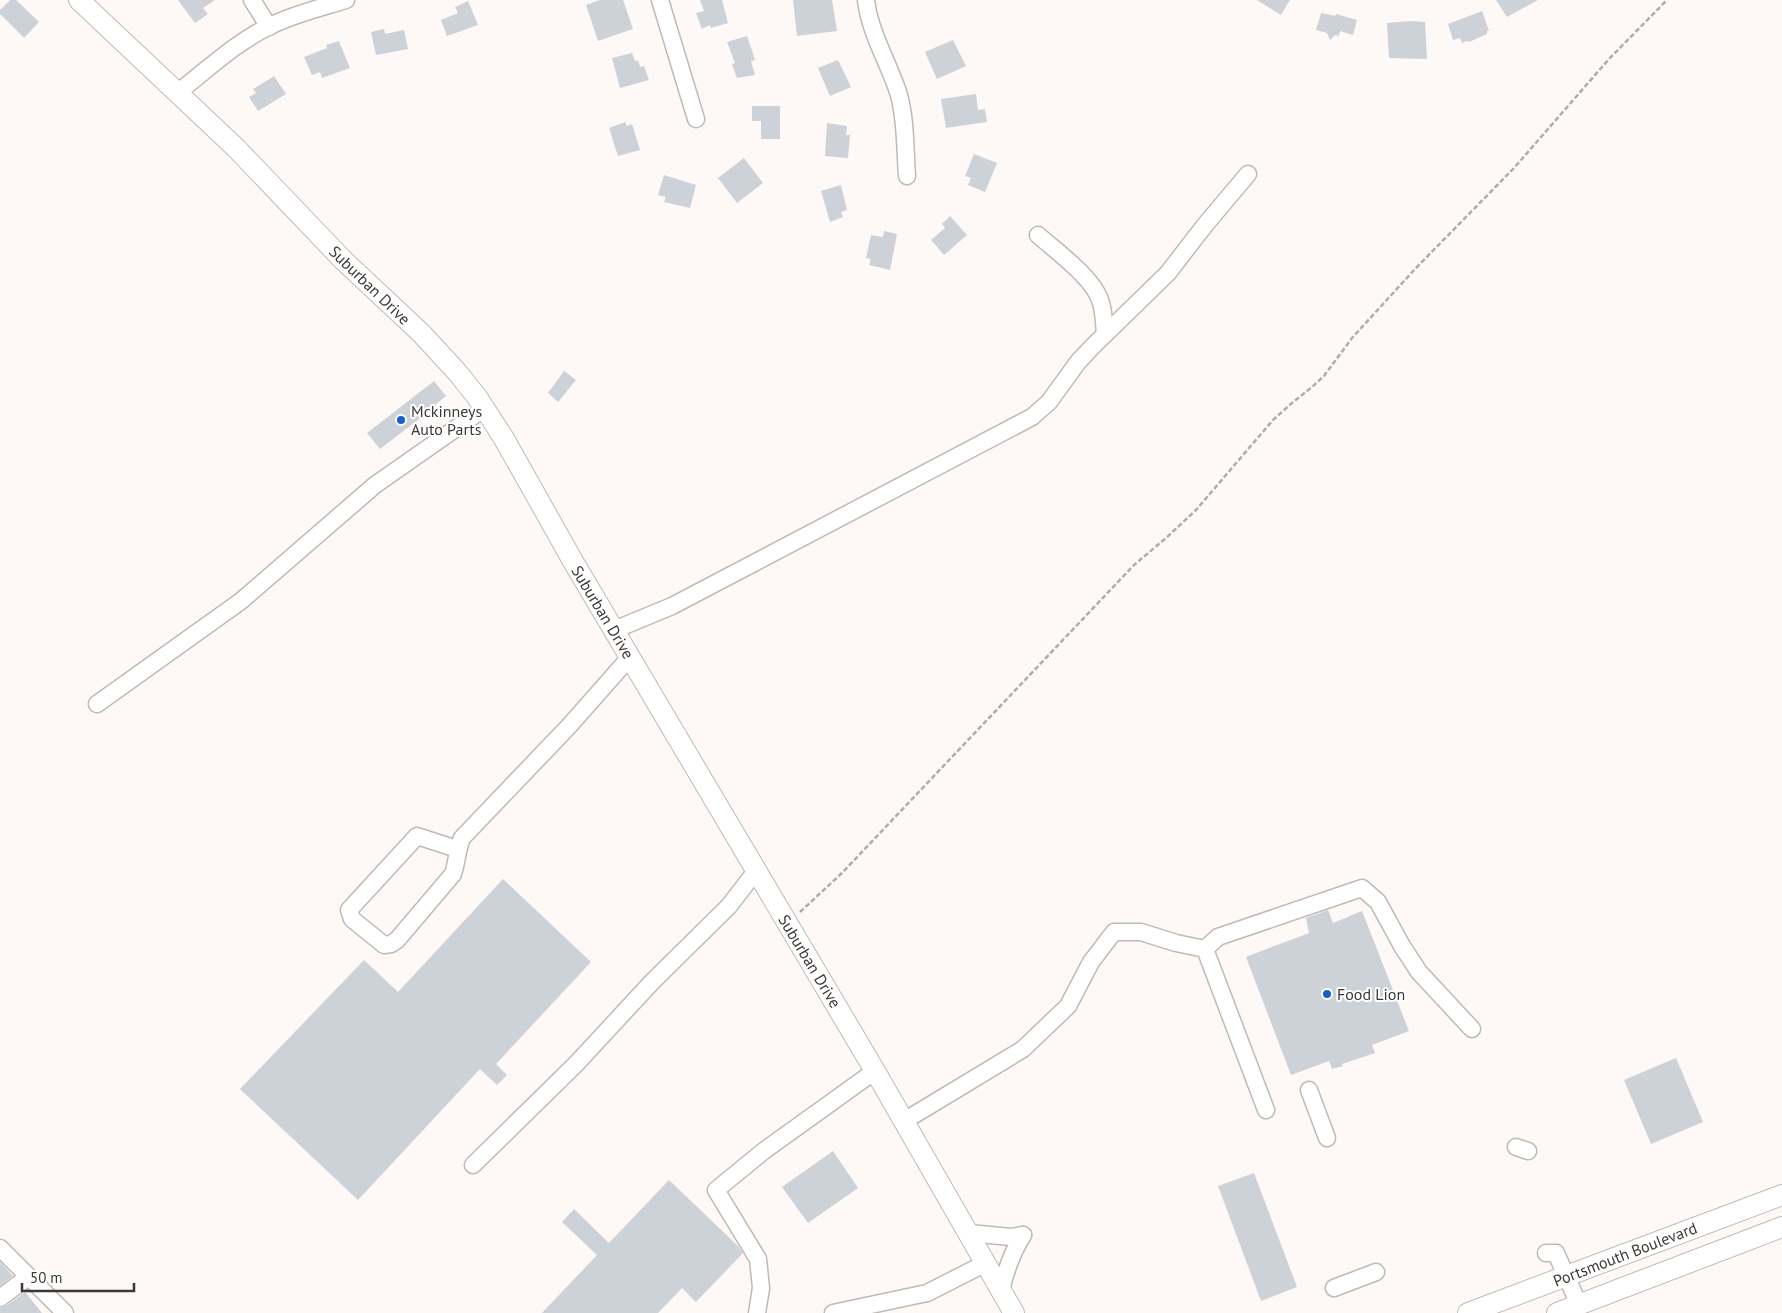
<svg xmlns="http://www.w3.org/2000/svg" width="1782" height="1313" viewBox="0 0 1782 1313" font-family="'PT Sans',sans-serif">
  <rect width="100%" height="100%" fill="#fef9f6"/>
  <g fill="#cdd1d8">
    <polygon points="10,0 16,0 39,22 24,38 0,14 0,10"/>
    <polygon points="178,0 215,0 203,8 208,14 195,23"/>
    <polygon points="600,0 623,0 633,29 598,41 586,5"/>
    <polygon points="700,0 722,0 728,23 711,28 710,25 702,29 696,13 704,11"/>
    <polygon points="793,0 832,0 837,31 797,36"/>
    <polygon points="1257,0 1290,0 1281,15"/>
    <polygon points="1496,0 1538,0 1507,17"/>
    <polygon points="468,1 478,25 447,36 441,20 458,13 455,7"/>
    <polygon points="1482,11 1489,31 1487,31 1487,34 1469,42 1467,41 1462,43 1460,38 1453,40 1448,24"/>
    <polygon points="1321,13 1335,16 1336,14 1357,20 1353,35 1340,31 1339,36 1335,35 1330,40 1327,33 1316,30"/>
    <polygon points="1411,21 1425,22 1427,59 1389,58 1387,23"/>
    <polygon points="384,29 385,34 404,30 408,49 376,55 371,32"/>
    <polygon points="747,36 755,60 751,61 755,75 737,78 732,64 735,63 727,42"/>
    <polygon points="953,40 966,66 937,79 925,52"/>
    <polygon points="339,41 350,68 322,78 320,72 312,75 304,57 327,48 326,45"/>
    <polygon points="632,53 635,61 638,60 640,67 644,66 649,80 620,88 612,58"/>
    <polygon points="838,60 851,87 830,96 818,68"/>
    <polygon points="274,76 286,94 258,111 249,97 256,93 253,89"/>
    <polygon points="976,94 978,110 985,109 987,122 946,128 941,99"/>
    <polygon points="752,106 780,106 780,139 761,139 761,121 752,121"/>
    <polygon points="625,122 627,126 632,124 640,150 618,156 609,128"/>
    <polygon points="827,123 847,126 846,135 850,135 848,158 825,156"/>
    <polygon points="974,154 997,163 985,192 968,185 971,178 965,176"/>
    <polygon points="744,158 763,183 737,203 718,178"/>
    <polygon points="664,175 696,185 690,208 664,202 666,197 658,195"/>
    <polygon points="841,185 847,210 841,212 843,217 830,222 821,191"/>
    <polygon points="950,216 967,235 944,255 931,240 945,228 942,224"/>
    <polygon points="884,231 897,234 890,270 869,265 871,259 866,258 871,235 883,237"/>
    <polygon points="564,371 576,380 558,402 548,393"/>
    <polygon points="434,381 446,396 435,405 436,406 380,449 367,433"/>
    <polygon points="503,879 591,962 496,1064 507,1075 497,1085 480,1069 358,1200 240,1089 364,960 398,992"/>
    <polygon points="1328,910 1333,923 1362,911 1409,1031 1372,1045 1375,1053 1342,1064 1343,1066 1332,1069 1329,1061 1291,1075 1246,957 1309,933 1306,918"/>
    <polygon points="1676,1058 1703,1122 1651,1144 1624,1080"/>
    <polygon points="833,1151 858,1188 808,1223 782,1187"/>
    <polygon points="1254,1173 1297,1287 1261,1301 1218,1186"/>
    <polygon points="669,1180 738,1246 743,1253 696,1302 682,1288 658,1313 542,1313 597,1255 562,1222 574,1209 609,1243"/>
    <polygon points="0,1262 13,1276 0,1286"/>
    <polygon points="25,1292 42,1313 0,1313 0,1308 6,1306"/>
  </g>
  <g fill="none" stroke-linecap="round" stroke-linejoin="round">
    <defs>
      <g id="minor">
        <polyline points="252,0 269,27"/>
        <polyline points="660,0 696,119"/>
        <path d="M866,0C870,34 889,63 899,95C906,121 905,149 907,176"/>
        <path d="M177,93C207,70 236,42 270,26C294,14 320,8 346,0"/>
        <path d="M1038,235C1057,252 1095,279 1101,303C1104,313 1104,324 1105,334"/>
        <polyline points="614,630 672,606 1032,417 1049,402 1078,362 1093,346 1168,273 1205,225 1248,174"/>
        <polyline points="97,704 241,601 375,485 485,408"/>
        <path d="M457,849L417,836L349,910L352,919L384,945L391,944L397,940L453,874C457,862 457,850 462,838L570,725L630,657"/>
        <polyline points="1309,1090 1327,1138"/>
        <polyline points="1266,1110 1205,949 1218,937 1362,888 1378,902 1402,946 1419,972 1472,1029"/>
        <polyline points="904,1121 1023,1049 1068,1006 1091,962 1114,932 1141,932 1176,943 1205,949"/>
        <polyline points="1516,1147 1528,1151"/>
        <polyline points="473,1165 576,1064 652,982 729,906 756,871"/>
        <polyline points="969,1233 1011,1237 1023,1235"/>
        <polyline points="0,1248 65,1313"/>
        <polyline points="1546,1253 1556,1253 1579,1305"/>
        <polyline points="1334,1288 1376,1272"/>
        <path d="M1001,1290C1006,1270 1012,1252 1023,1235"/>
        <polyline points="0,1298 28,1277"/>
        <polyline points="757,1313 761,1288 758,1259 716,1190 765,1150 875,1071"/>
        <polyline points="833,1313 927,1293 986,1263"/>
      </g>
      <g id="major">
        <polyline points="79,0 236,148 343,260 421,333 457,372 477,397 503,437 574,563 875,1071 1014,1313"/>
        <polyline points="1468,1313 1782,1195"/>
        <polyline points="1557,1313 1782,1227"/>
      </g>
    </defs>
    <use href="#minor" stroke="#c1b9b5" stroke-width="19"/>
    <use href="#major" stroke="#c1b9b5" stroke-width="22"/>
    <polyline stroke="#b0acaa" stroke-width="2.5" stroke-dasharray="5 2.5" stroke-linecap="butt" points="800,912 842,873 1134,565 1166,538 1196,510 1273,420 1292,403 1312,387 1324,376 1352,338 1415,269 1514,168 1609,59 1667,0"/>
    <use href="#minor" stroke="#fff" stroke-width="16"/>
    <use href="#major" stroke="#fff" stroke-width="20"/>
  </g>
  <g fill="#165ec9" stroke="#fff" stroke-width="2">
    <circle cx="401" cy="420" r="5"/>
    <circle cx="1327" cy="994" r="5"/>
  </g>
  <g text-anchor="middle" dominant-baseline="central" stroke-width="4" stroke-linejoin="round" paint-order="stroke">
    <g font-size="16" fill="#3c3837" stroke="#fff">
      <text transform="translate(370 285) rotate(44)">Suburban Drive</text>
      <text transform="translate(603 612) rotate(59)">Suburban Drive</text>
      <text transform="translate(810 961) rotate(59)">Suburban Drive</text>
      <text transform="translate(1625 1254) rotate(-21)">Portsmouth Boulevard</text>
    </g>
    <g font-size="16" fill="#3c3837" stroke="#fff" text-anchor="start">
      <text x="411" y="411">Mckinneys<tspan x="411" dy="18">Auto Parts</tspan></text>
      <text x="1337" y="994">Food Lion</text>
    </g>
  </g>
  <path d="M22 1283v8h112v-8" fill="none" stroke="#3c3837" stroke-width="2.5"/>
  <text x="30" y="1283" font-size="15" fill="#3c3837" stroke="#ffffff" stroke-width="4" paint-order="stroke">50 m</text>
</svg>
